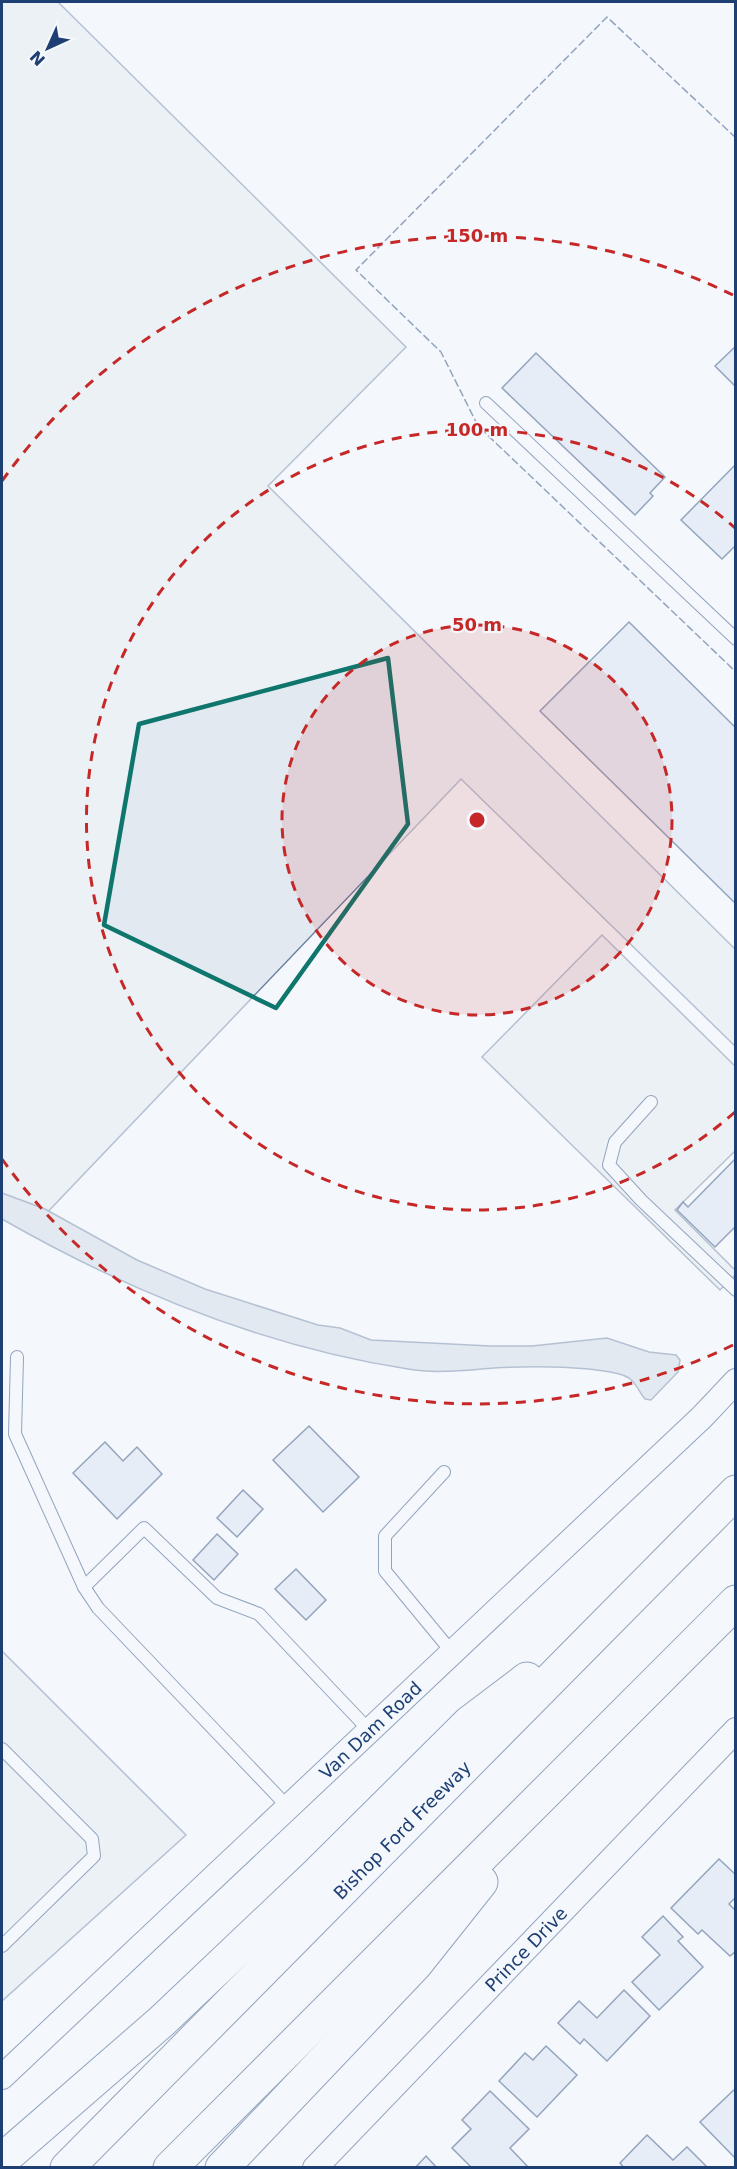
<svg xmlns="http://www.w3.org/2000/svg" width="737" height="2169" viewBox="0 0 737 2169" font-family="'DejaVu Sans',sans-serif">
  <rect width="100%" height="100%" fill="#f4f7fb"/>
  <polygon fill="#e3e9f0" stroke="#687fa3" stroke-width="1.5" points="2,2 58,2 406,347 268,486 735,949 735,1046 461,779 38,1222 2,1204"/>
  <g fill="#e3e8f0" stroke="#687fa3" stroke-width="1.5">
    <polygon points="602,935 735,1066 735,1151 675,1210 735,1270 735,1275 720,1290 482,1057"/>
    <polygon points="2,1651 186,1835 2,2001"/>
  </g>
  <path fill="#cfd7e4" stroke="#687fa3" stroke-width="1.5" d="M2,1193L45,1209L137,1260L205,1289L318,1325L340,1328L371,1340L490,1346H532L607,1338L649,1352L676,1355L680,1360L678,1372L651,1400L645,1399C639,1392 637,1384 629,1378C618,1371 601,1371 589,1369C557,1366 526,1366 494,1368C466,1370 436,1374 408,1369C265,1347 126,1290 2,1219Z"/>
  <g fill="#d5e0f0" stroke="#1d3f73" stroke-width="1.5">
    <polygon points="736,346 736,387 715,366"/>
    <polygon points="536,353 665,477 650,493 653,496 635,515 502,388"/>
    <polygon points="736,464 736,545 722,559 681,520"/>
    <polygon points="629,622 736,728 736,904 540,711"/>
    <polygon points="736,1158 736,1226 715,1247 677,1210 683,1202 688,1207"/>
    <polygon points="309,1426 359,1477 323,1512 273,1460"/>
    <polygon points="105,1442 123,1461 137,1447 162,1474 117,1519 73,1473"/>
    <polygon points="243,1490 263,1509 237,1537 217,1518"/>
    <polygon points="217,1534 238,1554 214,1580 193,1560"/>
    <polygon points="296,1569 326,1600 306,1620 275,1589"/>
    <polygon points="719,1859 736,1875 736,1897 729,1904 736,1911 736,1951 730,1956 702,1930 698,1934 671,1908"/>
    <polygon points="663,1916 683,1937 678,1941 703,1967 659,2010 632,1982 660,1955 642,1937"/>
    <polygon points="624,1990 650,2016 607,2061 584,2039 580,2044 558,2023 579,2001 597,2018"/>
    <polygon points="546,2046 577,2075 537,2117 499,2081 525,2053 533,2060"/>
    <polygon points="736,2088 736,2159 700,2122"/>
    <polygon points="490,2091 529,2129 510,2148 529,2168 472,2168 452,2148 471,2129 462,2120"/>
    <polygon points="647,2135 673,2160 687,2147 708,2168 624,2168 620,2163"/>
    <polygon points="426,2156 437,2168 415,2168"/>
  </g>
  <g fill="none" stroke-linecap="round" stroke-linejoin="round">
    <defs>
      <g id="service">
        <polyline points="486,403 736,639"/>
        <polyline points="651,1102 615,1142 609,1165 641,1200 736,1290"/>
        <polyline points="17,1357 15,1434 84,1587 98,1608 287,1806"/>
        <polyline points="444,1472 385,1536 385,1571 451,1651"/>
        <polyline points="84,1587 144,1528 217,1598 259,1614 368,1729"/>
        <polyline points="2,1749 92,1839 94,1856 2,1946"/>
      </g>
      <g id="minor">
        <path id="s1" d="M2,2077L702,1417L736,1381"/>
        <path id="s2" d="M315,2168L736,1730"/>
      </g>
      <g id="motorway">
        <polyline points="2,2160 162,2021 317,1874 469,1723 527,1679"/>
        <path id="s3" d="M67,2168L736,1492"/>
        <polyline points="170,2168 736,1602"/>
        <polyline points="222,2168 415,1965 481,1882"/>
      </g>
    </defs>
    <use href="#service" stroke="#1d3f73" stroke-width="14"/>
    <use href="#minor" stroke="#1d3f73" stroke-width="26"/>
    <use href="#motorway" stroke="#1d3f73" stroke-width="35"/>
    <use href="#service" stroke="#f4f7fb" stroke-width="12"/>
    <use href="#minor" stroke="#f4f7fb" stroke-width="24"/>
    <use href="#motorway" stroke="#f4f7fb" stroke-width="33"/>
    <polyline stroke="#1d3f73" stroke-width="1.5" stroke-dasharray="8 3" stroke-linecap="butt" points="736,138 607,17 356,270 441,352 478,426 736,672"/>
  </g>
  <path d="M0 0H737V2169H0ZM388,658L408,824L276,1008L104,925L139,724Z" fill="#f4f7fb" fill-opacity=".55" fill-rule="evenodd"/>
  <path fill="none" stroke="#0f766e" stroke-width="4.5" stroke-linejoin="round" d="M388,658L408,824L276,1008L104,925L139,724Z"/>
  <circle cx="477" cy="820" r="195" fill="#c62828" fill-opacity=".12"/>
  <g fill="none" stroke="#c62828" stroke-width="3" stroke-dasharray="10 8">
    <circle cx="477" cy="820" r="195"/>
    <path d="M735 1112A390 390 0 1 1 735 528"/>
    <path d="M733 1345A584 584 0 0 1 2 1159M2 481A584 584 0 0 1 733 295"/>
  </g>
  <g text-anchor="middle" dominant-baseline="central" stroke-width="4.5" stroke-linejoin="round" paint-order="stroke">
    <g font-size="18" fill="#1d3f73" stroke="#f4f7fb">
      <text stroke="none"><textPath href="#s1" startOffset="506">Van Dam Road</textPath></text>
      <text stroke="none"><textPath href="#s3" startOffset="476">Bishop Ford Freeway</textPath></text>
      <text stroke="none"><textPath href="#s2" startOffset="304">Prince Drive</textPath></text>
    </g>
  </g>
  <circle cx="477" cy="820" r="9" fill="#c62828" stroke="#f4f7fb" stroke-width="3"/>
  <g font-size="18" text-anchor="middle" font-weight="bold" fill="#c62828" stroke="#f4f7fb" stroke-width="4.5" stroke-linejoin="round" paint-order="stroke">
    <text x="477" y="242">150 m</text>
    <text x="477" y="436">100 m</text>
    <text x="477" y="631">50 m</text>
  </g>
  <rect width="737" height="2169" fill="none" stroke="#1d3f73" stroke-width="6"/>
  <g transform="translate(48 48) rotate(225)" stroke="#f4f7fb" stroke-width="4.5" paint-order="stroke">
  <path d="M0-4.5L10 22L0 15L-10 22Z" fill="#1d3f73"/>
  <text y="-9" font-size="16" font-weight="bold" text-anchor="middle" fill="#1d3f73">N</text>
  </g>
</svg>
